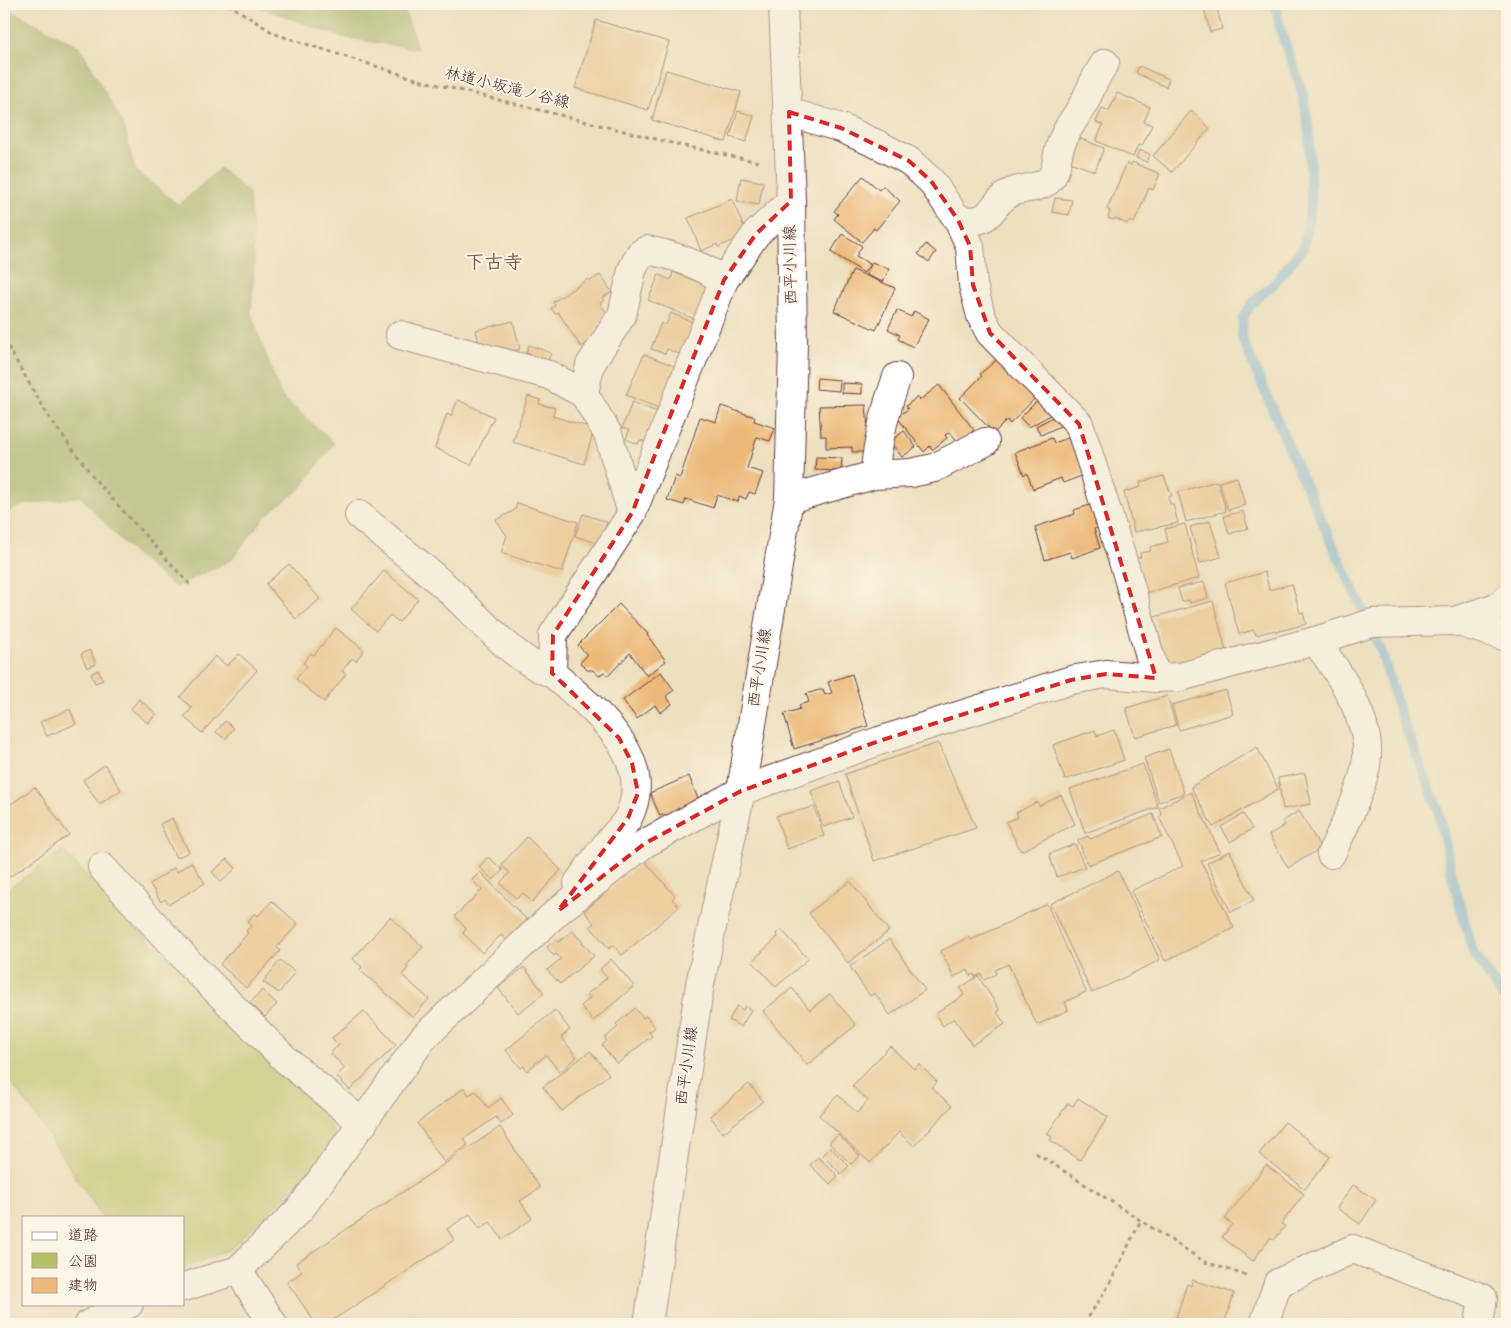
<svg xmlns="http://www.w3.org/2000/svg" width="1511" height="1328" viewBox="0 0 1511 1328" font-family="Dekko,'Klee One',sans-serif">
  <rect width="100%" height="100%" fill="#fcf5e5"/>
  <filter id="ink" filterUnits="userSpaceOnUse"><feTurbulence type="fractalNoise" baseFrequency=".02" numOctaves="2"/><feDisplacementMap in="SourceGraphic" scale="10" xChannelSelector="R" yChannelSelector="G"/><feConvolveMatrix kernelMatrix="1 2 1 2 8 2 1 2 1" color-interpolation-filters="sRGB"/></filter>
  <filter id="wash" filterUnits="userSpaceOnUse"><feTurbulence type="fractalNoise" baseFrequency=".0096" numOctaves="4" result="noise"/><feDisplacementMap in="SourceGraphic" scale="20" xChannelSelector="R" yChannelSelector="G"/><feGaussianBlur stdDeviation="1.12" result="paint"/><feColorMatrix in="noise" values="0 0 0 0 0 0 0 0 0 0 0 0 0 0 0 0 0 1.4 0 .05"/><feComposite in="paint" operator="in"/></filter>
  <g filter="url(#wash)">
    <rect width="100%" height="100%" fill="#ede0bf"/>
    <polygon fill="#b4c162" stroke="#7f7046" points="63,850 126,919 185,973 326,1119 336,1137 302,1180 230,1249 184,1268 184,1217 102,1217 29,1106 4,1074 4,892"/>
    <g fill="#8fa758" stroke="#6c6342">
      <polygon points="252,4 402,4 418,49 341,37"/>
      <polygon points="4,7 80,47 124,126 135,171 179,205 220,168 249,193 254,263 251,314 281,396 334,443 300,489 266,515 231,560 175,587 136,556 80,496 23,505 4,513"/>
    </g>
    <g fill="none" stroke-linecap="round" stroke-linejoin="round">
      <polyline stroke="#69adde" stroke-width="10" points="1276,4 1280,29 1304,97 1309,132 1311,204 1303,248 1274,284 1253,302 1243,317 1242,338 1299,471 1381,650 1399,711 1438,810 1453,880 1473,952 1507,1003"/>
    </g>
    <g id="blocks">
      <g fill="#ecb979">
        <polygon points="1203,4 1216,4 1222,29 1210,32"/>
        <polygon points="596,20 669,42 648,110 575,88"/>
        <polygon points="1139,66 1169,79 1166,87 1136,73"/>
        <polygon points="666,70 741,92 726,142 652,120"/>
        <polygon points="1117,93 1150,107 1144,122 1152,125 1142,146 1138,145 1133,157 1096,141 1103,125 1096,122 1102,108 1109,111"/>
        <polygon points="738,111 754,116 746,142 730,137"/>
        <polygon points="1191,111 1210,128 1172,172 1153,156"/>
        <polygon points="1079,138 1104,148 1095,171 1069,162"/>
        <polygon points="1139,150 1150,154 1147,162 1136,158"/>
        <polygon points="1132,162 1160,174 1153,190 1149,188 1134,223 1129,221 1127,224 1115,218 1114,220 1108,218 1110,211 1107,209 1127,163 1131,165"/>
        <polygon points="863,176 879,190 883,186 900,201 876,230 874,228 862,242 834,219 838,214 834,211"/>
        <polygon points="741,178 763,182 759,205 737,201"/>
        <polygon points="1055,198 1072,200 1069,215 1052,212"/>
        <polygon points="732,199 747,235 718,247 717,244 701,251 688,218"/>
        <polygon points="842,234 862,246 856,256 870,264 864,273 831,252"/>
        <polygon points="926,244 936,252 929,262 918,254"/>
        <polygon points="872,262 889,269 883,282 866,275"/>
        <polygon points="853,270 895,288 876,330 834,311"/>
        <polygon points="673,272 710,287 697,320 648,300 659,275 671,280"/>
        <polygon points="600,275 612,292 602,298 604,300 600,303 610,318 596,327 601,334 581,347 558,312 555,314 551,308 555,306 553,302 588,279 590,281"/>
        <polygon points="897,310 911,317 914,311 929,319 913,347 898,339 900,335 888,329"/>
        <polygon points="671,313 695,323 682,355 667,349 665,354 651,349 661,323 666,325"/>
        <polygon points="513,321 520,349 508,352 479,342 476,330"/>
        <polygon points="529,345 551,353 548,361 526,353"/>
        <polygon points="644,354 679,368 666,411 626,395"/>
        <polygon points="1001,356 1038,395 1010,424 1007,420 994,433 960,398 982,376 980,374"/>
        <polygon points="817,378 840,380 839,391 816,389"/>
        <polygon points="842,383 862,384 862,394 842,393"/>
        <polygon points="939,385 974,430 958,442 950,432 945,435 947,438 932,450 930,446 924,452 897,417 908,409 906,406 917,397 920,400"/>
        <polygon points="528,396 540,400 539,404 555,408 552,416 592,428 590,432 593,433 584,464 513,442"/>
        <polygon points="458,400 494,417 471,465 435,448 447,414 451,416"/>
        <polygon points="1038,400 1052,414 1029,427 1020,418"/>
        <polygon points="632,402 660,413 648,443 640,440 638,444 626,439 629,430 622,428"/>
        <polygon points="866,405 870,452 852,452 852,447 826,448 826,436 821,436 819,406"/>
        <polygon points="721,406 755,417 754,421 775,428 770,441 757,437 747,468 763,473 755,494 749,492 746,499 739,496 738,502 717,495 713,508 686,499 684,505 667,500 675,476 680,478 700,417 716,422"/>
        <polygon points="1055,416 1060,426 1041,435 1036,426"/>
        <polygon points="904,431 916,447 902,457 890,442"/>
        <polygon points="1071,437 1084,475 1063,483 1061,478 1033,489 1027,473 1024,475 1015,452 1052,438 1054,443"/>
        <polygon points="816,457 842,458 841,471 815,470"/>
        <polygon points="1164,476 1172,496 1168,497 1170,504 1173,504 1178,523 1134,532 1124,492 1141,487 1140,482"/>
        <polygon points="1237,477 1245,505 1228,510 1219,482"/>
        <polygon points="1217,481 1226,511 1186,522 1178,492"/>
        <polygon points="517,503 578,522 562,572 501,553 507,536 496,520 515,510"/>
        <polygon points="1090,505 1098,528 1094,529 1100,548 1072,558 1070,552 1045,560 1035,527 1075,514 1074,510"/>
        <polygon points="1243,511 1248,528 1229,534 1224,516"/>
        <polygon points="583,514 607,522 600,544 575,536"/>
        <polygon points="1210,521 1221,557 1200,563 1190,527"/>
        <polygon points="1185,524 1199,578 1146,593 1137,558 1141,557 1140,553 1151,551 1150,547 1168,542 1165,529"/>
        <polygon points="289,564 320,599 296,619 266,584"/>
        <polygon points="384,571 418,599 399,622 390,615 376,631 351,609"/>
        <polygon points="1265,572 1269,590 1292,584 1300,613 1303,612 1306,624 1276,632 1275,630 1256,635 1254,630 1239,634 1225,583"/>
        <polygon points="1204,582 1208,598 1190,603 1189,600 1182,602 1178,588"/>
        <polygon points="1213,601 1226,651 1164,670 1157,642 1161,642 1154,617"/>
        <polygon points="619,604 648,634 647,635 666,661 647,676 630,653 608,676 604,672 599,676 593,670 587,670 580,663 587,655 578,645"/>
        <polygon points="336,628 364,650 356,661 352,658 342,671 346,674 324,702 296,679 307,666 303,663 311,653 314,655"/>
        <polygon points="90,650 96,664 87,668 81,654"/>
        <polygon points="239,654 257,670 202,733 184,717 192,708 180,697 215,656 227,666"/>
        <polygon points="98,670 103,680 95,683 91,674"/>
        <polygon points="661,672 674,690 666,696 672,704 660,713 655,705 637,719 623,700"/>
        <polygon points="852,674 868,726 794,749 784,714 800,709 799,705 809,702 806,694 823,689 825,695 832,693 828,682"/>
        <polygon points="1226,690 1233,714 1179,730 1172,705"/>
        <polygon points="1167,696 1176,725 1135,737 1126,708"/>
        <polygon points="139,699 156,714 148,723 131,709"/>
        <polygon points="70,709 76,724 47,736 40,722"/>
        <polygon points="225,721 234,728 225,739 216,732"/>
        <polygon points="1095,730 1097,736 1114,730 1124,760 1065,780 1053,745"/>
        <polygon points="938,743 976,828 874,861 845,774"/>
        <polygon points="1257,747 1278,789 1213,827 1191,787"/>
        <polygon points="1169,749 1184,793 1159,802 1144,758"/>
        <polygon points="1143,764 1158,807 1085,833 1070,789"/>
        <polygon points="105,765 121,790 99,804 83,780"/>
        <polygon points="1305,773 1311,804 1283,809 1278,778"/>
        <polygon points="689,776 700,804 666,819 664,814 660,816 650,793"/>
        <polygon points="839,781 852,817 823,827 811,791"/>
        <polygon points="35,787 69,835 8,878 4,871 4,809"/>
        <polygon points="1191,792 1220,852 1201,861 1234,928 1165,961 1131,891 1183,866 1159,817 1162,815 1159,808"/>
        <polygon points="1061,795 1075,824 1021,851 1006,822 1018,817 1016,813 1037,802 1039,806"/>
        <polygon points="814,807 824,836 787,849 776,816"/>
        <polygon points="1299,811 1321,848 1288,868 1269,835 1285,825 1283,821"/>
        <polygon points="1153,814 1162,837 1088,865 1078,840 1088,836 1090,839"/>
        <polygon points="1243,814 1252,829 1230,842 1221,827"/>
        <polygon points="172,818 189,852 176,858 160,824"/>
        <polygon points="527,837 561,870 532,902 523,893 517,899 500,883 510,873 501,865"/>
        <polygon points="1075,844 1085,867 1057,877 1049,854"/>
        <polygon points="1230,851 1254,901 1231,912 1207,863"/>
        <polygon points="488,857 503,870 493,880 479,867"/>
        <polygon points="227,859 236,868 221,882 212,872"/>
        <polygon points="644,860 675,896 672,899 679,907 622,955 613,945 609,949 590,926 594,923 584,911"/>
        <polygon points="191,862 205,883 169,904 165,899 161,902 150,884 174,868 177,872"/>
        <polygon points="1118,871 1160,960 1092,993 1050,904"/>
        <polygon points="480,872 527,920 507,940 501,935 482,953 463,933 466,929 455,916 482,890 472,880"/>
        <polygon points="850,881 889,931 848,963 809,913"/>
        <polygon points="272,901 298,924 277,947 280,951 246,988 220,964 248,933 246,931 251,926 247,922 255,913 258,916"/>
        <polygon points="1047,904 1086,992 1065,1002 1068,1010 1037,1025 1008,964 995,970 996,974 984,980 981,974 975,977 974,974 971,976 968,970 954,977 941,951 969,937 971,940"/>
        <polygon points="390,917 423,947 406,966 408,968 402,975 429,999 413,1017 360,970 362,967 353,959"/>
        <polygon points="781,929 808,959 776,987 752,961 778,937 776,934"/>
        <polygon points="573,931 594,956 560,984 547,970 561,959 556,954 554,956 547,947 556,940 558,942"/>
        <polygon points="889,939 925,990 890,1015 875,993 870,996 850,967"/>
        <polygon points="611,959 634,986 593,1021 581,1006 590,998 587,994 607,978 600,969"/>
        <polygon points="280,960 295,972 279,993 263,982"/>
        <polygon points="524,967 544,993 518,1013 498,988"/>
        <polygon points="978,976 1000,1010 997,1012 1005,1024 972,1045 954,1018 943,1026 935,1014 964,995 960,988"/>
        <polygon points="792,988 810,1010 830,994 856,1025 807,1065 763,1011"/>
        <polygon points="262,990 277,1004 265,1017 250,1003"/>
        <polygon points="737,1006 743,1010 745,1006 751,1010 741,1027 729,1020"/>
        <polygon points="635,1008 643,1018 646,1016 655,1027 649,1032 652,1036 617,1064 602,1045 607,1041 605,1038 618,1027 616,1024"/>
        <polygon points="555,1010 570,1030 561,1037 577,1057 560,1072 546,1055 527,1071 524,1066 521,1068 506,1050"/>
        <polygon points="364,1011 396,1045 350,1090 336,1076 345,1068 330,1053 339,1045 332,1038"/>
        <polygon points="890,1046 914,1069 919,1064 937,1082 932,1088 952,1106 914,1146 899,1132 870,1163 819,1115 838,1095 857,1113 868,1101 852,1086"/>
        <polygon points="590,1051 609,1074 562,1111 543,1087"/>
        <polygon points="749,1084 763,1101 723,1133 710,1116"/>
        <polygon points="464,1088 469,1095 476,1091 488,1108 501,1098 513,1115 501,1124 496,1117 464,1139 468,1145 444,1162 417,1123"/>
        <polygon points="1078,1098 1108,1117 1080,1160 1050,1140 1052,1137 1047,1134 1068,1103 1073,1106"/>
        <polygon points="1285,1122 1330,1157 1305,1189 1259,1154"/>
        <polygon points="500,1127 540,1188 520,1201 532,1219 502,1239 490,1222 480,1229 470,1214 447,1229 454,1240 327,1324 316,1324 287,1282 302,1272 296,1263"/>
        <polygon points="838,1135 860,1156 851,1164 829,1143"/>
        <polygon points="830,1147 849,1166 841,1174 822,1155"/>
        <polygon points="818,1157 838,1176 830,1184 810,1165"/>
        <polygon points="1266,1165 1304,1194 1281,1224 1285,1226 1274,1240 1271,1237 1253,1261 1222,1237 1232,1224 1225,1219"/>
        <polygon points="1353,1185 1376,1200 1360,1224 1337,1208"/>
        <polygon points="1192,1280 1234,1293 1224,1324 1174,1324 1187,1284 1191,1286"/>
      </g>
    </g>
  </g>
  <g filter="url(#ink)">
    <use href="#blocks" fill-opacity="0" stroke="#623c41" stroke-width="1"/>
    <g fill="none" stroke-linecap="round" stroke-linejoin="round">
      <defs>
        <g id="minor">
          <polyline points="789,112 841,128 879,145 909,161 931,181 958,220 970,246 973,285 981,316 990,333 1079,424 1127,574 1156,678"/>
          <path d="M958,220C995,224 985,210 1008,194C1019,187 1036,190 1048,181C1057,173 1056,161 1059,150C1064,130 1077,117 1086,99C1092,86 1096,75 1105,63"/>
          <polyline points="400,335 549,375 584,394 608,434 632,513"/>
          <path d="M584,394L590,365L622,315L632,270L640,254L647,250C675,255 700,265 724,280"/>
          <path d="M874,475C878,440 885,409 897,377"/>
          <polyline points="789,499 874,475 911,473 934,468 985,442"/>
          <path d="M359,515C389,540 419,563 448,589C475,614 518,664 552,673"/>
          <polyline points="1455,621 1507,637"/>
          <path d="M1315,641C1339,671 1374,724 1366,765C1360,796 1344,826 1331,854"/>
          <polyline points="102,867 192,966 286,1060 363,1124"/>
          <path d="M578,883C588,869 599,854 610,840C616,833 625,825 629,816C657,756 592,708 552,673L553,635L632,513L724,280L756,234L791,201"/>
          <polyline points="184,1287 238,1270"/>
          <polyline points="89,1324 129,1304"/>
          <polyline points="273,1324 238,1270 301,1208 423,1038 558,911 598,880 644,844 741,791 879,741 1071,680 1106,674 1156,678 1180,677 1315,641 1372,623 1455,621 1499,606 1507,599"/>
          <polyline points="1264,1324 1278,1283 1353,1249 1483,1298 1479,1324"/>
        </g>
        <polyline id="major" points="648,1324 700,984 741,791 789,499 793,344 791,201 783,4"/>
      </defs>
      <use href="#minor" stroke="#623c41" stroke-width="30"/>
      <use href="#major" stroke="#623c41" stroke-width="30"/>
      <g stroke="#623c41" stroke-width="3" stroke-dasharray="4 4" stroke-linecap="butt">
        <polyline points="228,4 275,34 419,80 684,146 759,162"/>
        <polyline points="4,340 50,419 98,483 191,586"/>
        <polyline points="1036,1153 1205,1262 1248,1276"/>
        <polyline points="1084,1324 1109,1285 1140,1222"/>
      </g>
      <use href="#minor" stroke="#fff" stroke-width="28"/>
      <use href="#major" stroke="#fff" stroke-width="28"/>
    </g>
  </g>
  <path d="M0 0H1511V1328H0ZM789,112L841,128L909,161L931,181L958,220L970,246L973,285L990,333L1079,424L1156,678L1106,674L1071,680L879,741L741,791L644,844L558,911L628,818L638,793L632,763L619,738L552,673L553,635L632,513L724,280L756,234L791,201Z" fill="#ede0bf" fill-opacity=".55" fill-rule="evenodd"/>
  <path fill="none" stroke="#d62828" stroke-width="4" stroke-dasharray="10 6" stroke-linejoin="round" d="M789,112L841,128L909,161L931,181L958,220L970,246L973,285L990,333L1079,424L1156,678L1106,674L1071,680L879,741L741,791L644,844L558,911L628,818L638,793L632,763L619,738L552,673L553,635L632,513L724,280L756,234L791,201Z"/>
  <g text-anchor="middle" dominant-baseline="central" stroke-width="4" stroke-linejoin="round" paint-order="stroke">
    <g font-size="16" fill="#4a1f2b" stroke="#fcf5e5">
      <text transform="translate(507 89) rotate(14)">林道小坂滝ノ谷線</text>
      <text transform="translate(792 265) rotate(-91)">西平小川線</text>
      <text transform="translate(761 668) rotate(-81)">西平小川線</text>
      <text transform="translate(688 1066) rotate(-82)">西平小川線</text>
    </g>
    <g font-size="19" font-weight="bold" fill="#835546" stroke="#fcf5e5">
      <text x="494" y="264">下古寺</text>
    </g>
  </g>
  <rect width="1511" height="1328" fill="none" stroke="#fcf5e5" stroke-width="20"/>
  <rect x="22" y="1216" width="162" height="90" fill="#fcf5e5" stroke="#b59f9b"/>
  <rect x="32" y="1232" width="25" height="8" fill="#ffffff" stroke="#b59f9b"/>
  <text x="68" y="1240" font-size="15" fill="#4a1f2b">道路</text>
  <rect x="32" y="1253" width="25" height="15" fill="#b4c162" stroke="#b59f9b"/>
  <text x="68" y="1266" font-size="15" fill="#4a1f2b">公園</text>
  <rect x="32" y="1278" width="25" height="15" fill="#ecb979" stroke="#b59f9b"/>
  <text x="68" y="1290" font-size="15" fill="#4a1f2b">建物</text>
</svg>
